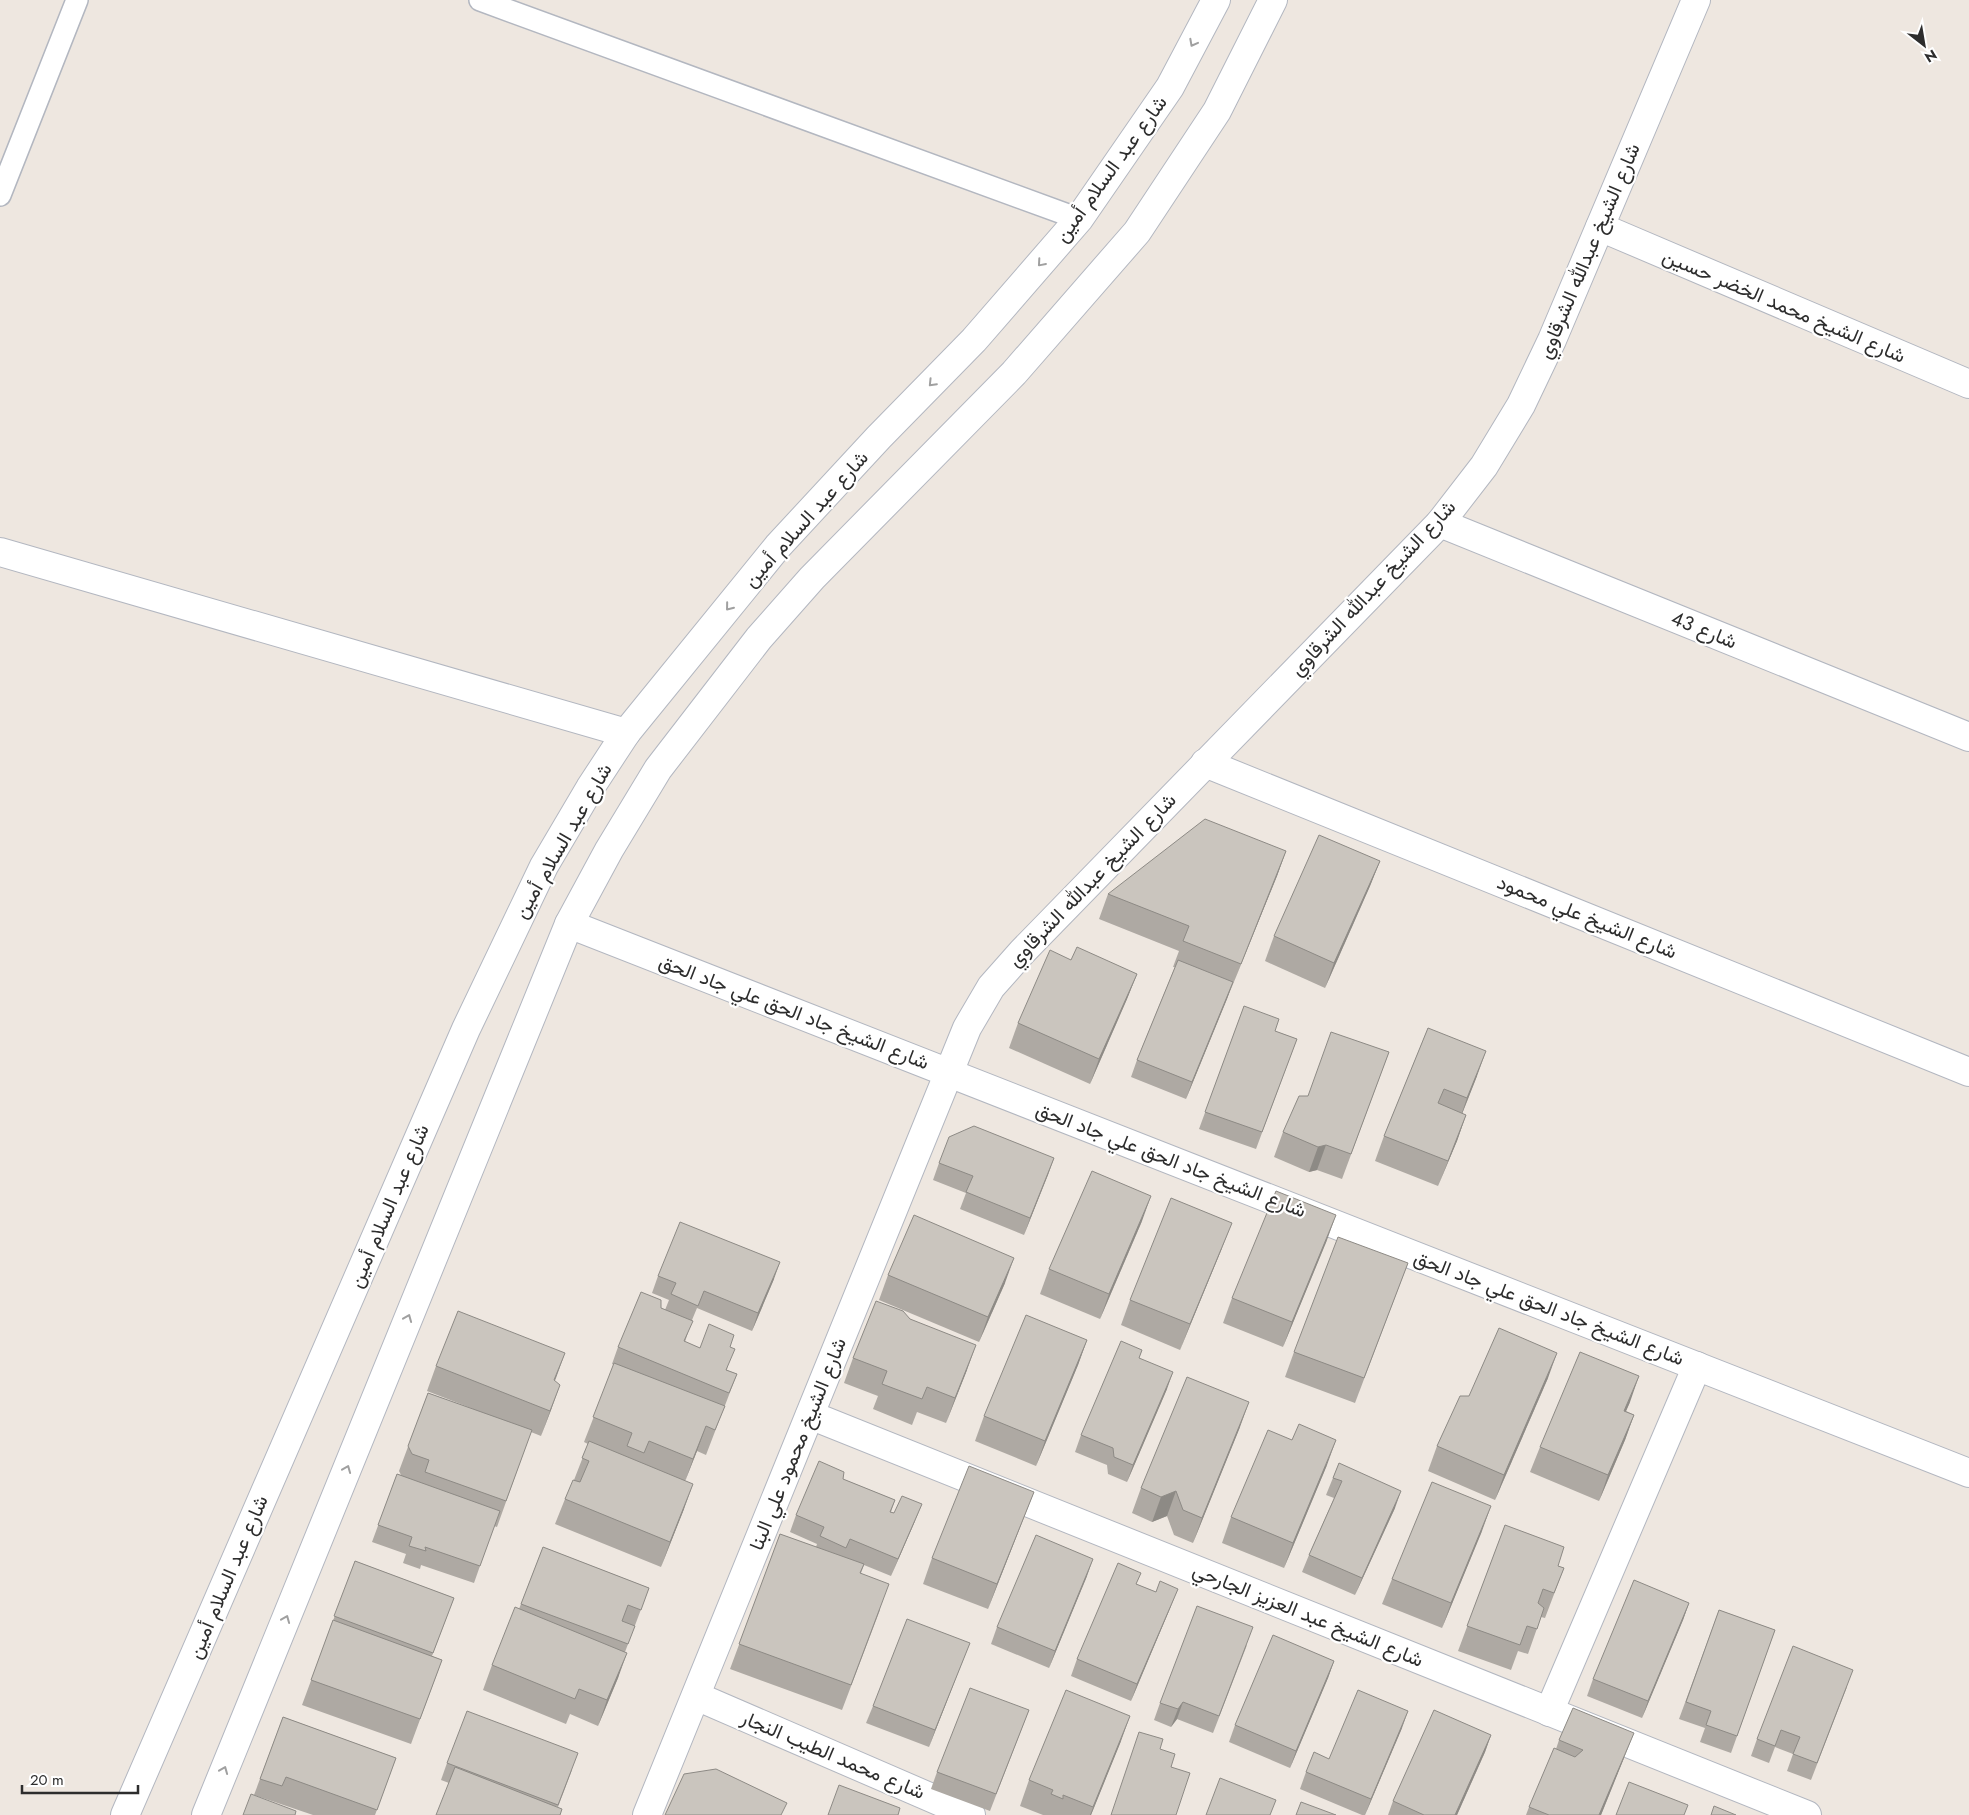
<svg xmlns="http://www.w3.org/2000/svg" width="1969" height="1815" viewBox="0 0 1969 1815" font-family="Jost,Vazirmatn,sans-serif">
  <rect width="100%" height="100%" fill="#eee7e0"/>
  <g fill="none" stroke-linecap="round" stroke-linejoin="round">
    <defs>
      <g id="service">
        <polyline points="480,0 1079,219"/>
        <polyline points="0,195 77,0"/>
      </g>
      <g id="minor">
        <polyline points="1600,227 1969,384"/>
        <polyline points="1440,523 1969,737"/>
        <polyline points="0,552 626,733"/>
        <polyline points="1205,763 1969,1072"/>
        <polyline points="569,924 1969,1473"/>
        <polyline points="810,1415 1807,1815"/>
        <polyline points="696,1696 971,1815"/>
        <polyline points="1549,1712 1697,1366"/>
        <polyline points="647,1815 967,1028 991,987 1022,952 1440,523 1484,466 1521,405 1552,340 1696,0"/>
      </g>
      <g id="tertiary">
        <polyline points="125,1815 466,1029 544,866 590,788 626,733 778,546 879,437 974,340 1079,219 1170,87 1216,0"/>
        <polyline points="206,1815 569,924 609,850 658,769 759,638 812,578 1014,373 1137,232 1217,111 1273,0"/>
      </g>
    </defs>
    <use href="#service" stroke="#b3b7c0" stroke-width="24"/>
    <use href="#minor" stroke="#b3b7c0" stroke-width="30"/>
    <use href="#tertiary" stroke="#b3b7c0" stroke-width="30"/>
    <use href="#service" stroke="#fff" stroke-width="21"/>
    <use href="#minor" stroke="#fff" stroke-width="28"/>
    <use href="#tertiary" stroke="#fff" stroke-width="28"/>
  </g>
  <g fill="#aea9a3">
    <polygon points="1286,851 1277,876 1231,989 1186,1099 1131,1077 1137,1060 1175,967 1173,967 1179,951 1099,919 1108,894"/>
    <polygon points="1380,861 1370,886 1325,988 1265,961 1274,936"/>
    <polygon points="1071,960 1137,974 1127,999 1090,1084 1009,1048 1018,1023"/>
    <polygon points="1244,1006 1275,1031 1297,1039 1256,1149 1199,1129"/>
    <polygon points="1428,1028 1477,1076 1462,1114 1466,1115 1457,1141 1438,1186 1375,1161 1384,1136"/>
    <polygon points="1389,1052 1342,1179 1317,1170 1309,1172 1274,1157 1283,1132 1308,1096"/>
    <polygon points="1054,1158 1024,1235 960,1209 966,1193 933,1180 939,1163"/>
    <polygon points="1142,1221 1100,1319 1040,1294 1049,1269"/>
    <polygon points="1327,1240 1283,1347 1223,1323 1232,1298"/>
    <polygon points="1222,1248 1180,1350 1121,1325 1130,1300"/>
    <polygon points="1408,1263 1355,1403 1285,1377 1294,1352"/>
    <polygon points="888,1275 1005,1283 979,1342 879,1300"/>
    <polygon points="658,1276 774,1279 752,1331 697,1308 692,1320 685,1342 700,1348 730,1347 727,1370 737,1374 706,1455 697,1451 685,1481 684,1509 661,1567 555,1524 565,1499 574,1480 588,1444 584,1442 614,1365 612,1364 618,1347 661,1308 665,1310 669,1300 652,1293"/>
    <polygon points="910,1319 967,1370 946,1423 917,1412 912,1425 873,1409 878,1396 844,1383 853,1358"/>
    <polygon points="1087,1340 1078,1365 1036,1466 975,1441 984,1416"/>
    <polygon points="1142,1350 1139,1358 1167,1389 1127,1482 1108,1474 1107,1465 1075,1452 1081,1435"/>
    <polygon points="436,1366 555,1381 551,1410 541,1436 531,1432 497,1527 494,1526 474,1583 421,1565 420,1569 403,1563 406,1554 372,1542 397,1474 401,1475 399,1471 428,1393 476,1410 427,1391"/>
    <polygon points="1548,1378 1495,1500 1428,1471 1437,1446 1469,1396"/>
    <polygon points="1630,1402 1626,1411 1634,1415 1625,1440 1599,1501 1530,1472 1540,1447"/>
    <polygon points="1240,1427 1193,1543 1174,1535 1167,1516 1152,1522 1132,1513 1141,1488"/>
    <polygon points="1339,1463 1395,1508 1355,1595 1302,1572 1309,1555 1334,1498 1326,1495"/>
    <polygon points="1327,1465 1284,1568 1222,1543 1231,1517"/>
    <polygon points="843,1479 895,1500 891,1512 915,1521 891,1576 864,1565 861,1573 880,1610 842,1710 730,1669 780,1534 816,1547 817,1544 790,1532 796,1515"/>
    <polygon points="1034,1492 988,1609 923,1584 932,1558"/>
    <polygon points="1505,1525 1558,1566 1564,1568 1545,1618 1541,1617 1528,1654 1518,1651 1511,1670 1458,1651"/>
    <polygon points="1482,1531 1442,1628 1382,1604 1392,1579"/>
    <polygon points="543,1547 649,1588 625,1652 618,1678 598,1726 570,1714 566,1724 483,1690 492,1665 519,1609"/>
    <polygon points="355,1561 454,1598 432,1656 442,1660 411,1744 302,1705"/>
    <polygon points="1141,1573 1136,1584 1156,1592 1171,1606 1131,1701 1071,1676 1077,1659"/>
    <polygon points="1087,1576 1049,1668 991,1644 997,1627"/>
    <polygon points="1689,1603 1683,1620 1642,1718 1587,1696 1593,1679"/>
    <polygon points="1719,1610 1775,1630 1731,1753 1700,1742 1705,1728 1679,1719"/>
    <polygon points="1247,1645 1213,1733 1177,1719 1171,1727 1154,1720 1160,1703"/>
    <polygon points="963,1660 929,1747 866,1723 873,1706"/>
    <polygon points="1334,1661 1328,1678 1290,1768 1229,1742 1235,1725"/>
    <polygon points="1847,1687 1811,1780 1787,1771 1793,1754 1775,1747 1769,1763 1751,1756 1757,1739"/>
    <polygon points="1029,1710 990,1811 931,1789 937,1772"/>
    <polygon points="283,1717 396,1758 375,1815 313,1815 254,1795"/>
    <polygon points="1402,1728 1365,1815 1362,1815 1300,1789 1306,1772 1329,1759"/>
    <polygon points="1491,1735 1485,1752 1457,1815 1388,1815 1393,1801"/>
    <polygon points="1559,1740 1624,1758 1601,1815 1526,1815 1529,1807 1556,1749"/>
    <polygon points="1121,1741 1091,1815 1043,1815 1020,1806 1029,1780"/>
    <polygon points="447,1763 572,1770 558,1807 449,1783 441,1780"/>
  </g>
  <g fill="#8d8a85">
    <polygon points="1286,851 1277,876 1231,989 1241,964"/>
    <polygon points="1380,861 1370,886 1325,988 1334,963"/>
    <polygon points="1137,974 1127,999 1090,1084 1099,1059"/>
    <polygon points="1233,982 1227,999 1186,1099 1192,1082"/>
    <polygon points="1486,1051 1477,1076 1458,1124 1467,1098"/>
    <polygon points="1466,1115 1457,1141 1438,1186 1448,1161"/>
    <polygon points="1326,1145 1317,1170 1309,1172 1318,1147"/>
    <polygon points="1054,1158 1048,1175 1024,1235 1030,1218"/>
    <polygon points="1151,1196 1142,1221 1100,1319 1109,1294"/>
    <polygon points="1336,1215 1327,1240 1283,1347 1292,1322"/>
    <polygon points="1232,1223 1222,1248 1180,1350 1190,1324"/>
    <polygon points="1014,1258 1005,1283 979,1342 988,1317"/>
    <polygon points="780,1262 774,1279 752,1331 758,1313"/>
    <polygon points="1087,1340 1078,1365 1036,1466 1045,1441"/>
    <polygon points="976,1345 967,1370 946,1423 955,1398"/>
    <polygon points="565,1353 556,1378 545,1405 554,1380"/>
    <polygon points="1557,1353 1548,1378 1495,1500 1504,1475"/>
    <polygon points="1173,1372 1167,1389 1127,1482 1133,1465"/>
    <polygon points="1639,1376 1630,1402 1615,1436 1624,1411"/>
    <polygon points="560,1385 551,1410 541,1436 550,1411"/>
    <polygon points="1249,1402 1240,1427 1193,1543 1202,1518"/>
    <polygon points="1634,1415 1625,1440 1599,1501 1608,1475"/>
    <polygon points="706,1426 697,1451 684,1484 693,1459"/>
    <polygon points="1336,1440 1327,1465 1284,1568 1293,1543"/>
    <polygon points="693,1484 684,1509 661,1567 670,1542"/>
    <polygon points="1176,1491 1167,1516 1152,1522 1161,1497"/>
    <polygon points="1401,1491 1395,1508 1355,1595 1362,1578"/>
    <polygon points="1034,1492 1024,1517 988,1609 997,1584"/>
    <polygon points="922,1504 915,1521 891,1576 898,1559"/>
    <polygon points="1491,1506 1482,1531 1442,1628 1451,1603"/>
    <polygon points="1093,1559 1087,1576 1049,1668 1055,1651"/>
    <polygon points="1178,1589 1171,1606 1131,1701 1137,1684"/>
    <polygon points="1689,1603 1683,1620 1642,1718 1648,1701"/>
    <polygon points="970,1643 963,1660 929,1747 935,1730"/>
    <polygon points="627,1653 618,1678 598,1726 607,1700"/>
    <polygon points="1334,1661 1328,1678 1290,1768 1296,1751"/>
    <polygon points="1183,1702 1177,1719 1171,1727 1178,1709"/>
    <polygon points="1408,1711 1402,1728 1365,1815 1371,1799"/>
    <polygon points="1130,1716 1121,1741 1091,1815 1090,1815"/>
    <polygon points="1634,1733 1624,1758 1601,1815 1599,1815"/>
    <polygon points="1491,1735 1485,1752 1457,1815 1455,1815"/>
  </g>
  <g fill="#cac5be" stroke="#8d8a85">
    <polygon points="1205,819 1286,851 1241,964 1183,941 1189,926 1108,894"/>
    <polygon points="1319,835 1380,861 1334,963 1274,936"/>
    <polygon points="1077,947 1137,974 1099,1059 1018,1023 1050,950 1071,960"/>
    <polygon points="1178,960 1233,982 1192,1082 1137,1060"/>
    <polygon points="1244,1006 1279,1019 1275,1031 1297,1039 1262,1132 1205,1112"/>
    <polygon points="1428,1028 1486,1051 1467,1098 1444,1089 1438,1103 1466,1115 1448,1161 1384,1136"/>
    <polygon points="1331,1032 1389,1052 1351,1154 1326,1145 1318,1147 1283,1132 1299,1096 1308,1096"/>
    <polygon points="974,1126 1054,1158 1030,1218 966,1192 973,1176 939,1163 949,1137"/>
    <polygon points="1092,1171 1151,1196 1109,1294 1049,1269"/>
    <polygon points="1276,1191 1336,1215 1292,1322 1232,1298"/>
    <polygon points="1171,1198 1232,1223 1190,1324 1130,1300"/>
    <polygon points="914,1215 1014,1258 988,1317 888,1275"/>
    <polygon points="680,1222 780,1262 758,1313 704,1291 698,1306 671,1294 676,1283 658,1276"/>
    <polygon points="1338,1237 1408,1263 1364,1378 1294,1352"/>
    <polygon points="641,1292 661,1300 661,1308 693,1321 684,1341 700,1348 709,1324 734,1335 730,1347 735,1349 726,1370 737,1374 729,1393 618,1347"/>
    <polygon points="876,1301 903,1311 910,1319 976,1345 955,1398 927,1387 922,1399 882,1384 887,1371 853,1358"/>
    <polygon points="458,1311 565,1353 554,1380 560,1385 550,1411 436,1366"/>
    <polygon points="1026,1315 1087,1340 1045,1441 984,1416"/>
    <polygon points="1499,1328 1557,1353 1504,1475 1437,1446 1460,1396 1469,1396"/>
    <polygon points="1121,1341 1142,1350 1139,1358 1173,1372 1133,1465 1114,1457 1113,1448 1081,1435"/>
    <polygon points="1580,1352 1639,1376 1624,1411 1634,1415 1608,1475 1540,1447"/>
    <polygon points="614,1363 725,1406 715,1430 706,1426 693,1459 649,1441 644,1453 627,1446 632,1433 593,1417"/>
    <polygon points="1187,1377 1249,1402 1202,1518 1183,1510 1176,1491 1161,1497 1141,1488"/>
    <polygon points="428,1393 532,1430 506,1501 425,1472 429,1460 412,1454 408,1446"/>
    <polygon points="1299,1424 1336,1440 1293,1543 1231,1517 1268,1430 1292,1440"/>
    <polygon points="589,1441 693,1484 670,1542 565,1499 573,1480 580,1482 589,1461 582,1458"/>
    <polygon points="819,1461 844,1472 843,1479 895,1500 890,1512 894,1513 902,1496 922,1504 898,1559 850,1539 846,1548 820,1536 824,1527 796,1515"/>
    <polygon points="1339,1463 1401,1491 1362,1578 1309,1555 1342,1481 1333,1478"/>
    <polygon points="969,1466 1034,1492 997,1584 932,1558"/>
    <polygon points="397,1474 500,1511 480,1566 425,1547 426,1551 409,1546 412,1537 378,1525"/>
    <polygon points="1432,1482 1491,1506 1451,1603 1392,1579"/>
    <polygon points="1505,1525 1564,1547 1558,1566 1564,1568 1554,1593 1543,1589 1538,1603 1544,1608 1537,1629 1527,1626 1520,1645 1467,1626"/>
    <polygon points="780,1534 864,1564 860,1573 889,1584 851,1685 739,1644"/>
    <polygon points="1036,1535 1093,1559 1055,1651 997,1627"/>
    <polygon points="543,1547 649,1588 641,1610 628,1605 622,1621 635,1626 628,1644 521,1604"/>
    <polygon points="355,1561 454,1598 433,1653 334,1616"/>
    <polygon points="1118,1563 1141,1573 1136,1584 1156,1592 1160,1581 1178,1589 1137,1684 1077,1659"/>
    <polygon points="1634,1580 1689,1603 1648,1701 1593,1679"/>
    <polygon points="1197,1606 1253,1627 1219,1716 1183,1702 1178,1709 1160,1703"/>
    <polygon points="515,1607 627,1653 607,1700 579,1689 575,1699 492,1665"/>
    <polygon points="1719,1610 1775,1630 1737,1736 1706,1725 1711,1711 1686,1702"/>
    <polygon points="907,1619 970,1643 935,1730 873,1706"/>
    <polygon points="333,1620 442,1660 420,1719 311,1680"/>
    <polygon points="1273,1635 1334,1661 1296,1751 1235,1725"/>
    <polygon points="1793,1646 1853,1670 1817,1763 1793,1754 1800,1737 1781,1730 1775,1746 1757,1739"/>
    <polygon points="970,1688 1029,1710 996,1794 937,1772"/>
    <polygon points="1066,1690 1130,1716 1093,1807 1063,1795 1063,1799 1051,1794 1053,1790 1029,1780"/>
    <polygon points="1358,1690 1408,1711 1371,1799 1306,1772 1314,1752 1329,1759"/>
    <polygon points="1573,1708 1634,1733 1599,1815 1549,1815 1529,1807 1554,1748 1575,1757 1583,1750 1559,1740"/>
    <polygon points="1434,1710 1491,1735 1455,1815 1424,1815 1393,1801"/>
    <polygon points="467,1711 578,1753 558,1805 447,1763"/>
    <polygon points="283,1717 396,1758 377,1810 286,1777 282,1786 260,1779"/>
    <polygon points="1139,1732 1163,1739 1160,1749 1175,1754 1171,1767 1190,1773 1176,1815 1111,1815"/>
    <polygon points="455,1767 562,1809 560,1815 436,1815"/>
    <polygon points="716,1769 787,1803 781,1815 665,1815 684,1774"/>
    <polygon points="1220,1778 1276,1800 1270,1815 1206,1815"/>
    <polygon points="1629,1782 1688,1805 1684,1815 1616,1815"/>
    <polygon points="839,1785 900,1808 898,1815 828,1815"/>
    <polygon points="251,1794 296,1811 295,1815 243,1815"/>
    <polygon points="1301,1802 1336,1815 1296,1815"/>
    <polygon points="1714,1806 1736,1815 1711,1815"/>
  </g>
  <defs><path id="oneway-chevron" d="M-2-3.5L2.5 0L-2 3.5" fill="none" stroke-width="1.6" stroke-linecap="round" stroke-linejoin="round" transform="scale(1.25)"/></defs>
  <g stroke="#a0a0a0">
    <use href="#oneway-chevron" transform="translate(1193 43) rotate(118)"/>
    <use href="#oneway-chevron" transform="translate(1041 263) rotate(131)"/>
    <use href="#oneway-chevron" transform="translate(932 383) rotate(134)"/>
    <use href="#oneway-chevron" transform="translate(729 607) rotate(129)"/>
    <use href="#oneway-chevron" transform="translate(408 1318) rotate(-68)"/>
    <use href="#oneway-chevron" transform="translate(347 1469) rotate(-68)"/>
    <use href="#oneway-chevron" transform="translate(286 1619) rotate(-68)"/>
    <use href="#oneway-chevron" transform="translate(224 1770) rotate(-68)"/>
  </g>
  <g text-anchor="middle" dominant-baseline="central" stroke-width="4.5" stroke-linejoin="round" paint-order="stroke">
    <g font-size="20" fill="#2d2d2d" stroke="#fff">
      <text transform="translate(1111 169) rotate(-54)">شارع عبد السلام أمين</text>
      <text transform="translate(1589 251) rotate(-67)">شارع الشيخ عبدالله الشرقاوي</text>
      <text transform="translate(1784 306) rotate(23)">شارع الشيخ محمد الخضر حسين</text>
      <text transform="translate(806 519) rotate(-48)">شارع عبد السلام أمين</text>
      <text transform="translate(1373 588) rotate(-47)">شارع الشيخ عبدالله الشرقاوي</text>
      <text transform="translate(1704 630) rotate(22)">شارع 43</text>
      <text transform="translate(563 841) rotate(-60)">شارع عبد السلام أمين</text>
      <text transform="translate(1092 880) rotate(-46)">شارع الشيخ عبدالله الشرقاوي</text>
      <text transform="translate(1587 917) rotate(22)">شارع الشيخ علي محمود</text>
      <text transform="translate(794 1012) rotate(21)">شارع الشيخ جاد الحق علي جاد الحق</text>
      <text transform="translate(1171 1160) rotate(21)">شارع الشيخ جاد الحق علي جاد الحق</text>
      <text transform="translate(389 1206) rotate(-67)">شارع عبد السلام أمين</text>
      <text transform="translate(1549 1308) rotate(21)">شارع الشيخ جاد الحق علي جاد الحق</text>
      <text transform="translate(798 1444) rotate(-68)">شارع الشيخ محمود علي البنا</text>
      <text transform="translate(228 1577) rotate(-67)">شارع عبد السلام أمين</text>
      <text transform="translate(1308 1615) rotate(22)">شارع الشيخ عبد العزيز الجارحي</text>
      <text transform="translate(833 1755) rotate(23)">شارع محمد الطيب النجار</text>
    </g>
  </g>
  <g transform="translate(1924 45) rotate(149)" stroke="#ffffff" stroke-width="4" paint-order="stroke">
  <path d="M0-4L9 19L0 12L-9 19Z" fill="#2d2d2d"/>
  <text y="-8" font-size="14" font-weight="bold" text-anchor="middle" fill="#2d2d2d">N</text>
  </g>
  <path d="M22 1785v8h116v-8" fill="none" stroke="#2d2d2d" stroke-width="2.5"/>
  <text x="30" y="1785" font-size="15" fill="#2d2d2d" stroke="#ffffff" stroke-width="4" paint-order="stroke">20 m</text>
</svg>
